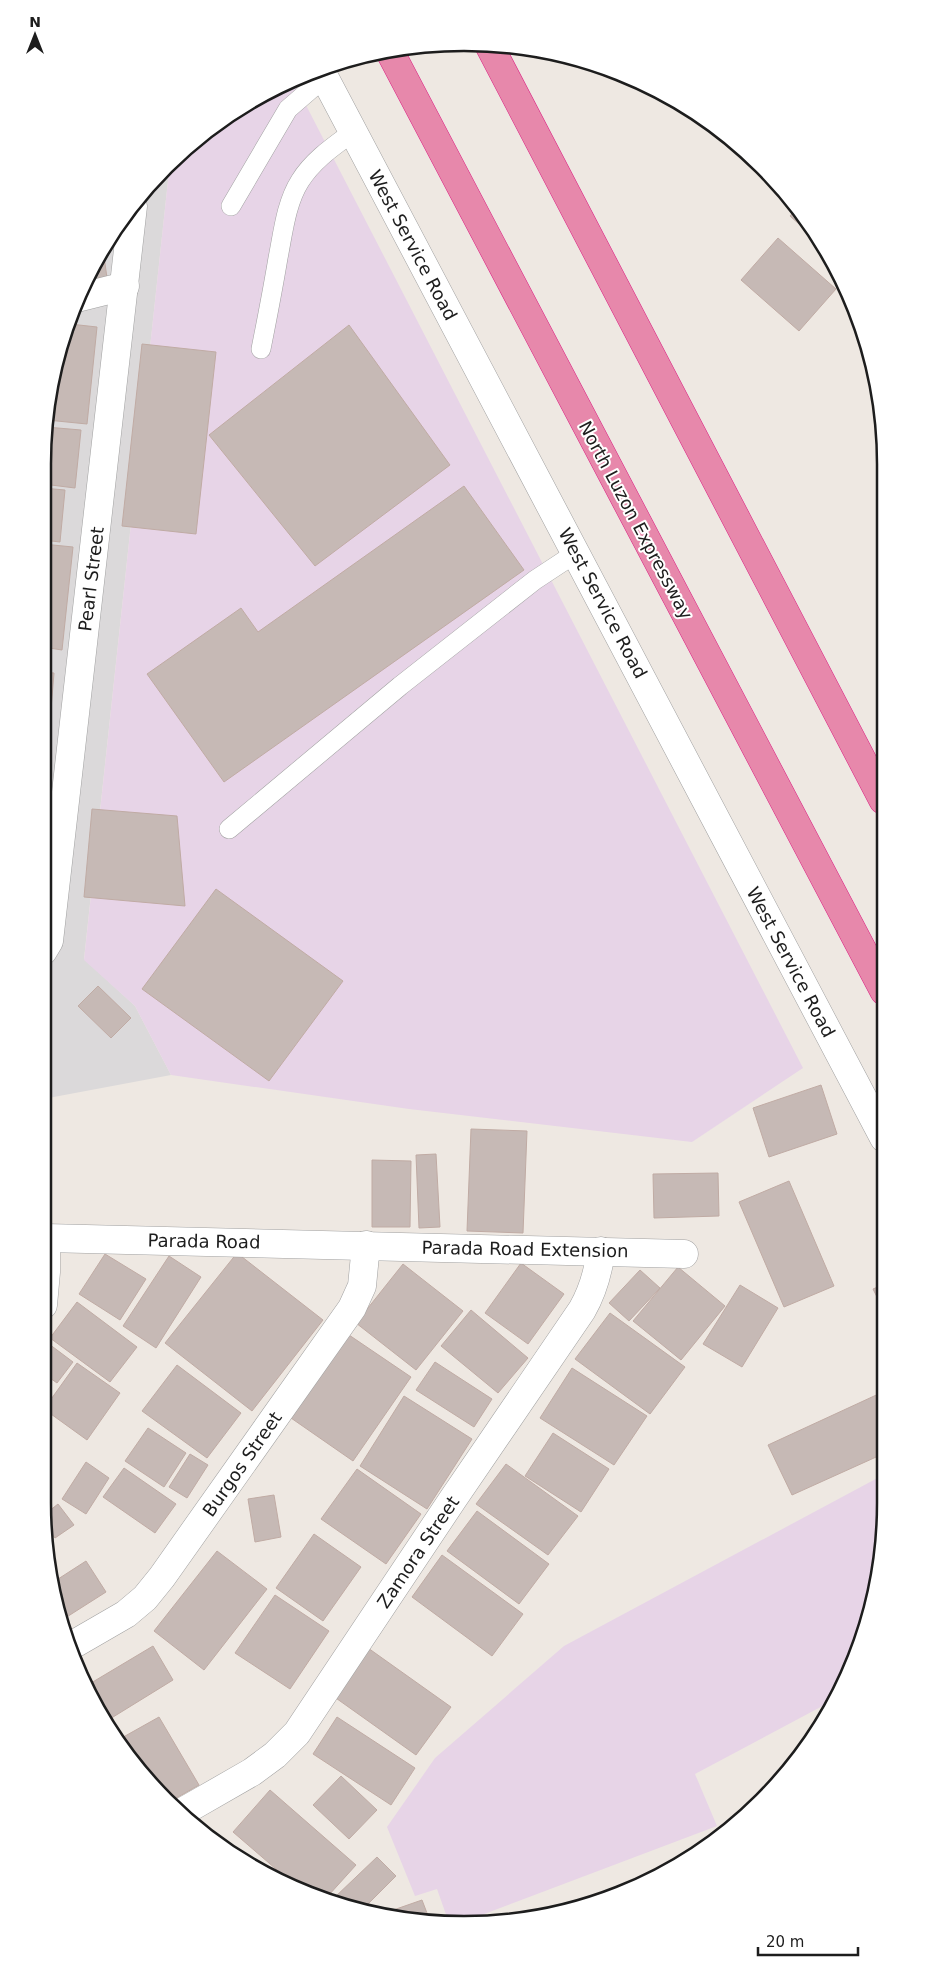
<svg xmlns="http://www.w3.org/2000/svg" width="928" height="1967" viewBox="0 0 928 1967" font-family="'DejaVu Sans',sans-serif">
  <rect width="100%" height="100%" fill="#eee8e2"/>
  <polygon fill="#dbd9da" points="170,162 84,959 135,1006 171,1075 43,1099 43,464 51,382 74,303 113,230"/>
  <g fill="#e7d4e7">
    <polygon points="293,80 803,1068 692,1142 409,1109 171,1075 135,1006 84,960 170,162 230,114"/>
    <polygon points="885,1474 885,1503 877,1586 854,1664 830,1702 695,1774 717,1826 458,1924 449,1923 437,1889 415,1896 387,1827 435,1758 564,1646"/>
  </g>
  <g fill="#c6b9b5" stroke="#c0aba4">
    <polygon points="798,207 817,240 790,216"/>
    <polygon points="778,238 836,289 799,331 741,280"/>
    <polygon points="103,249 107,278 86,280"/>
    <polygon points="70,324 97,327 87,424 47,420 51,382 68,325"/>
    <polygon points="349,325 450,465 315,566 209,435"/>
    <polygon points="142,344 216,352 196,534 122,526"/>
    <polygon points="46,427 81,430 75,488 43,484"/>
    <polygon points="464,486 524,570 224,782 147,674 241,608 258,632"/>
    <polygon points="43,488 65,490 60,542 43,540"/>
    <polygon points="43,544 73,547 62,650 43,647"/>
    <polygon points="43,672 54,673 50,721 43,720"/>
    <polygon points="43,724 45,724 43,753"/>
    <polygon points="92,809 177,816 185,906 84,897"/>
    <polygon points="216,889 343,981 269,1081 142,989"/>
    <polygon points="98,986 131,1018 111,1038 78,1006"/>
    <polygon points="821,1085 837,1134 769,1157 753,1108"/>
    <polygon points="471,1129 527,1131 523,1233 467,1231"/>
    <polygon points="436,1154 440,1227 419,1228 416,1155"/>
    <polygon points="372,1160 411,1161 410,1227 372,1227"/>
    <polygon points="718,1173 719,1216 654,1218 653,1174"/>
    <polygon points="789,1181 834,1286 784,1307 739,1202"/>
    <polygon points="237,1253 323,1320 252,1411 165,1343"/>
    <polygon points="105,1254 146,1279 120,1320 79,1294"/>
    <polygon points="169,1256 201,1277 156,1348 123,1326"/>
    <polygon points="521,1263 564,1294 528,1344 485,1313"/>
    <polygon points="403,1264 463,1311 416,1370 356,1323"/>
    <polygon points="678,1267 725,1306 681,1360 633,1321"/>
    <polygon points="640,1270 660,1288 629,1321 609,1303"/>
    <polygon points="885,1284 885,1313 873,1289"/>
    <polygon points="740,1285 778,1308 742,1367 703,1344"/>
    <polygon points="77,1302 137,1347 110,1382 50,1338"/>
    <polygon points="471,1310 528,1358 498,1393 441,1346"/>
    <polygon points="610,1313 685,1367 650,1414 575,1359"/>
    <polygon points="349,1335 411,1377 353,1461 291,1418"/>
    <polygon points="45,1341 73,1362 57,1383 43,1373 43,1344"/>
    <polygon points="435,1362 492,1399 474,1427 416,1390"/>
    <polygon points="77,1363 120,1393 87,1440 44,1409"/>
    <polygon points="177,1365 241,1413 207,1458 142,1411"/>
    <polygon points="572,1368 647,1416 614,1465 540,1418"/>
    <polygon points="885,1391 885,1453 792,1495 768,1445"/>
    <polygon points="404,1396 472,1439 427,1509 360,1466"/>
    <polygon points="148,1428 186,1453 164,1487 125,1461"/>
    <polygon points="553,1433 609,1469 581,1512 525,1476"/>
    <polygon points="190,1454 208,1465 187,1498 169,1487"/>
    <polygon points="86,1462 109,1478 86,1514 62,1499"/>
    <polygon points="506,1464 578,1516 548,1555 476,1504"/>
    <polygon points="124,1468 176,1504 155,1533 103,1497"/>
    <polygon points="357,1469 421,1514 386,1564 321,1519"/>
    <polygon points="274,1495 281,1537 255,1542 248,1499"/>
    <polygon points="58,1504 74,1525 55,1538 46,1527 44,1515"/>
    <polygon points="477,1511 549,1564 519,1604 447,1551"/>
    <polygon points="314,1534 361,1567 323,1621 276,1588"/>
    <polygon points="217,1551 267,1589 204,1670 154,1631"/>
    <polygon points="442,1555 523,1614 492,1656 412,1597"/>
    <polygon points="86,1561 106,1592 62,1620 55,1581"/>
    <polygon points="275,1595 329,1631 290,1689 235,1653"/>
    <polygon points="153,1646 173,1680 105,1722 99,1713 86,1686"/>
    <polygon points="368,1648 451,1707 416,1755 333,1696"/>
    <polygon points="159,1717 199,1785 171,1801 147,1781 118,1740"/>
    <polygon points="337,1717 415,1768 391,1805 313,1754"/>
    <polygon points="341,1776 377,1810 349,1839 313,1805"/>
    <polygon points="270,1790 356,1865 328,1896 291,1882 233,1832"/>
    <polygon points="377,1857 396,1876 363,1909 334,1898"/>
    <polygon points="422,1900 430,1921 379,1915"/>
  </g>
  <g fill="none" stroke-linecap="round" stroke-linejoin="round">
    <defs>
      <g id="service">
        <polyline points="231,206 288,109 325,77"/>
        <path d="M261,349C267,319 273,288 278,258C283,233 286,203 300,181C313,160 334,146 353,132"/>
        <polyline points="229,829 400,686 535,580 576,553"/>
      </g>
      <g id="minor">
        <polyline points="320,69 884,1138"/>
        <polyline points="77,298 125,286"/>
        <polyline points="43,951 49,941 133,206"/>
        <polyline points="46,1238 684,1254"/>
        <polyline points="69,1647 126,1614 145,1598 162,1577 352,1308 362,1286 366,1245"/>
        <path d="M184,1811L252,1772L275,1755L297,1733L453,1499L582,1310C593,1291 598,1273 601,1251"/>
      </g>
      <polyline id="tertiary" points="43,1305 46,1272 46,1238 43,1238"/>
      <g id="motorway">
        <polyline points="489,45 883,800"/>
        <polyline points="389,50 884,991"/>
      </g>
    </defs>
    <use href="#service" stroke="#a1a1a1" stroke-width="20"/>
    <use href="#minor" stroke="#a1a1a1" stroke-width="29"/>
    <use href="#tertiary" stroke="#a1a1a1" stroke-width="29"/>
    <use href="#motorway" stroke="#da2183" stroke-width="29"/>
    <use href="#service" stroke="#fff" stroke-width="19"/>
    <use href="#minor" stroke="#fff" stroke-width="28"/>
    <use href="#tertiary" stroke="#fff" stroke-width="28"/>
    <use href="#motorway" stroke="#e788ab" stroke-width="28"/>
  </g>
  <g text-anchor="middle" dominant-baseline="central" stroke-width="4" stroke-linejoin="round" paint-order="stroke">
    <g font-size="18" fill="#1d1d1d" stroke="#fff">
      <text transform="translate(413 245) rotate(62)">West Service Road</text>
      <text transform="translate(636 520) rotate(62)">North Luzon Expressway</text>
      <text transform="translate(91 579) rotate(-83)">Pearl Street</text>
      <text transform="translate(603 603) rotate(62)">West Service Road</text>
      <text transform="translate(791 962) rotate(62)">West Service Road</text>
      <text transform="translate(204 1241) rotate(1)">Parada Road</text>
      <text transform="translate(525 1249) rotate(1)">Parada Road Extension</text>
      <text transform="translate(242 1464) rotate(-55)">Burgos Street</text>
      <text transform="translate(418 1552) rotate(-56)">Zamora Street</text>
    </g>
  </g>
  <path d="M0 0H928V1967H0ZM464 51H464A413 413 0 0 1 877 464V1503A413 413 0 0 1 464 1916H464A413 413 0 0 1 51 1503V464A413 413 0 0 1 464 51Z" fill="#fff" fill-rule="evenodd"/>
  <path fill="none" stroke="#1d1d1d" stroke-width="2.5" d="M464 51H464A413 413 0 0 1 877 464V1503A413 413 0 0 1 464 1916H464A413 413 0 0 1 51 1503V464A413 413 0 0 1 464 51Z"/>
  <g transform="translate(35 35)" stroke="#ffffff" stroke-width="4" paint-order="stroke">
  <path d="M0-4L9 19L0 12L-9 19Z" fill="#1d1d1d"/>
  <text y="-8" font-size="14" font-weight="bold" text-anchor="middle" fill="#1d1d1d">N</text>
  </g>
  <path d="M758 1947v8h100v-8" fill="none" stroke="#1d1d1d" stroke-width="2.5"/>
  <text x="766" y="1947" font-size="15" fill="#1d1d1d" stroke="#ffffff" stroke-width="4" paint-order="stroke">20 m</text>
</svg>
